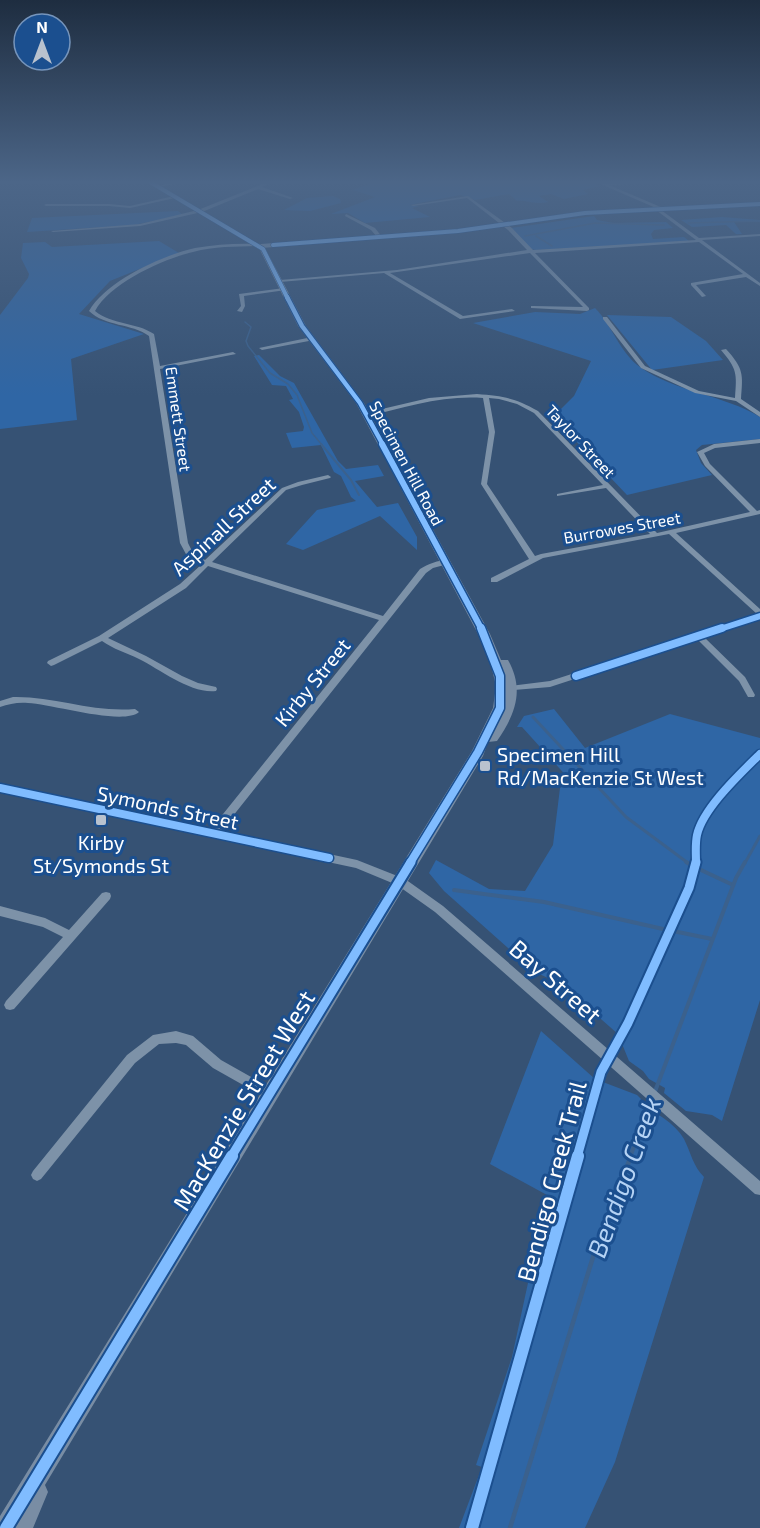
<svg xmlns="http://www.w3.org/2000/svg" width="760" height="1528" viewBox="0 0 760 1528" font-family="'Exo 2',sans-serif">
  <rect width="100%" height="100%" fill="#365274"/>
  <g fill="#2f66a5">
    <path d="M363,182H591L600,186L583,190L588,194L564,199L551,194L539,196L548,202C533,205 528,200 517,201L509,194L475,200L460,195L409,205L419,206L412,208L430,217L365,223L348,213L331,214L375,197L353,190L369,184Z"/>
    <polygon points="333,196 340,199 341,203 310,211 284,210 307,198"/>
    <polygon points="178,211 183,215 133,225 27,232 32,218"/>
    <polygon points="594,216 597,220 613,223 666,222 673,228 654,230 651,234 653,239 684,237 689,241 536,250 530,249 511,228"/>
    <polygon points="722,217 760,220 760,222 734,222 742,234 736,234 726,225 692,227 681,220"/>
    <polygon points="159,241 179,253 110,281 79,314 144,334 71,359 77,420 0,429 0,315 28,278 29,274 21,258 23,243 45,242 52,247"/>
    <path d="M595,308C612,325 620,353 640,367C675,392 724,395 760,417V439L702,445L696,450L701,463L712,475L627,495L553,417L574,396L591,361L473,323L535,312L580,314Z"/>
    <polygon points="607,315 671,317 706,341 723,360 652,370"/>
    <polygon points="259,355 280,376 294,383 338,461 346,469 378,465 384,476 355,481 377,507 398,503 417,537 417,550 380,516 303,550 286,544 317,510 356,501 351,497 341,476 334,472 321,445 292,448 286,433 303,431 304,427 299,412 289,400 293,399 286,386 272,385 254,356"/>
    <polygon points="554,709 585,748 670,714 760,738 760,1000 722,1121 712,1115 686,1111 664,1093 665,1088 649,1079 643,1071 629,1061 618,1034 561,984 535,972 444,891 429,873 436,860 489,889 525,891 553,845 560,788 570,780 522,727 517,727 524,716"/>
    <path d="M541,1031L595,1079L637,1095L641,1099L639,1104C655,1112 675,1123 684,1139C691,1153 693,1166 704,1177L615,1462L585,1528H459L482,1467L476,1465L512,1357L547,1195L490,1164Z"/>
  </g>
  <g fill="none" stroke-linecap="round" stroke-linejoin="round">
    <g stroke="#3b618d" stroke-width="1.5">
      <polyline points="0,184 9,182"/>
      <polyline points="688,223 760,221"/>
      <polyline points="525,236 595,223 664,225"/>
      <polyline points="536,236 552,246"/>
      <polyline points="245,322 251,327 246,341 248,346 270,373 288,384 297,395 312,433 322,445"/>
    </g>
    <polyline stroke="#3b618d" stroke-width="2" points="321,444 351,480 359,495"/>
    <g stroke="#3b618d" stroke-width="3">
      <polyline points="533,717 626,817 688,863"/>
      <polyline points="745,863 760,836"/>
    </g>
    <g stroke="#3b618d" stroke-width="4">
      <polyline points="686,862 691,865"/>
      <polyline points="701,870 733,885"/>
      <polyline points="454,890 544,902 663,929"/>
      <polyline points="673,931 712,939"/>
      <polyline points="654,1094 736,878 745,862"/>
      <polyline points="630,1157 652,1100"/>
    </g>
    <polyline stroke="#3b618d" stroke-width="4.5" points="510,1528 597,1244 631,1156"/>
    <g fill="#7d92a8" fill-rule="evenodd">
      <polygon points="175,182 182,182 156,188 154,187"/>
      <polygon points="268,182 273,182 262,187 293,198 290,199 258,189 202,212 140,226 53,232 51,231 140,224 198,210"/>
      <polygon points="596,182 606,184 647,182 645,183 609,185 663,208 663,210 661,210 699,238 760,234 760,236 702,240 760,283 760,286 746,277 696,285 706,296 702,297 691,285 691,283 743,274 699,242 535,253 589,308 589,310 587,311 531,308 531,306 533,306 583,307 530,253 390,273 463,316 512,309 515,311 460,319 384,273 280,282 278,281 280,280 397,270 527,250 508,230 467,198 413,206 411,205 468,196 512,228 533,250 696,240 656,210 656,208"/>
      <polygon points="174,196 175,198 130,208 109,206 46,206 44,205 46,204 109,204 130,206"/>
      <polygon points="346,214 375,228 382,237 378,238 371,230 345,216"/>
      <path d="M261,244L259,246C237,247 215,246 193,252C163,259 110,283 95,311C112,325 136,322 154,334L160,366L233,352L236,354L160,369L188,543L193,553L205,560L282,488L298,482L328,475L331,477L330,478L302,485L286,490L212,562L383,616L420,569C428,564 438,560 448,560L449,562L448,564L433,568L426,573L221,831L357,860L405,879L443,906L760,1181V1195L755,1194L435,912L397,885L356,868L0,792V784L211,829L379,620L208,566L186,588L108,638L146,656L182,676L198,683L216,687L217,689L216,691C191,694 161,670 139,659C127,653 113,649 102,641L54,665L51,666L47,663L48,661L99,636L180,584L202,564L187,556L180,543L149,336C131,323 106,327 89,311C106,281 163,255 195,248C216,244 240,243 261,244Z"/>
      <polygon points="284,288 286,289 286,290 244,296 245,306 242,312 237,311 241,306 239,294"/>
      <path d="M603,317H607L645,366L699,391L735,398C737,373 737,369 721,350L726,349C744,369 743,374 741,399L760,412V417L736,401L695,393L641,368L603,319Z"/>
      <polygon points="312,337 314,338 314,340 262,350 259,348"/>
      <path d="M477,394C503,396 515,398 538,411L657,533L750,512L705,466L697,452L714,444L760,439V443L715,448L704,453L710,464L757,511L760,510V514L676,533L760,609V619L704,637L745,677L755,695L754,697H748L739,681L697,639L550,687L503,691L502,689L503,687L550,681L757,614L669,534L543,558L497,582H491V578L529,559L481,484L489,432L483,398C444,395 404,407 366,417L363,415L382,409L429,398ZM489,398L499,399L517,404L534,413L603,485L557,494V496L606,488L650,534L541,554L535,556L487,484L495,432Z"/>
      <path d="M13,697C54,696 94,713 135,709L139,712C123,726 52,704 28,703C18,702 9,704 0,707V701Z"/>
      <polygon points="106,892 110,893 111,896 110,899 14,1009 10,1010 6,1009 4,1005 6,1001 63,937 43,927 0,916 0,906 45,918 69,930 102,893"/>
      <polygon points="176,1031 193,1036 221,1060 274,1090 276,1094 274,1098 270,1100 266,1098 213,1068 186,1045 176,1043 159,1044 135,1063 41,1179 37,1181 33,1179 31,1175 33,1171 127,1055 153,1035"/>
    </g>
    <polygon fill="#7d92a8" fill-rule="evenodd" points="760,202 760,206 585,215 458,233 261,248 258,246 261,244 458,229 585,211"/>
    <path fill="#798da4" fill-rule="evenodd" d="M147,182H154L265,248L306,326L364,403L490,634L501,660H508C525,690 515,715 497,741L488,742L483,756L45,1485L48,1492L33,1528H0V1516L472,751L493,708L496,686L491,665L478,634L356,403L298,326L260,250Z"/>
    <defs>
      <g id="cycleway-far5">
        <polyline points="150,182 263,249 288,299"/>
        <polyline points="273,245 458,231 585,213 760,204"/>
      </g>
      <polyline id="cycleway-far4" points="287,297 302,326 360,403 383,445"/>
      <g id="cycleway-far3">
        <polyline points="382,444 482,630"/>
        <polyline points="717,630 760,616"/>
      </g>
      <g id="cycleway-far2">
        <polyline points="576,676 722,628"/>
        <polyline points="0,788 329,858"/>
        <polyline points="410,863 478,752 500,708 500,676 481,628"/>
        <path d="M696,863C696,854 695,844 697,835C703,808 741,773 760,754"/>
      </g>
      <g id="cycleway-far1">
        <polyline points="231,1157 411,862"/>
        <polyline points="577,1157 601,1072 628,1023 689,888 696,862"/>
      </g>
      <g id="cycleway">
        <polyline points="6,1528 232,1156"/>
        <polyline points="472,1528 578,1156"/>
      </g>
    </defs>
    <use href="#cycleway-far5" stroke="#1b4f8f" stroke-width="5"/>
    <use href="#cycleway-far4" stroke="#1b4f8f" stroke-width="7"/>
    <use href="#cycleway-far3" stroke="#1b4f8f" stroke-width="9"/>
    <use href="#cycleway-far2" stroke="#1b4f8f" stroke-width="11"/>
    <use href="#cycleway-far1" stroke="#1b4f8f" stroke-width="13"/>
    <use href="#cycleway" stroke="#1b4f8f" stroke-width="16"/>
    <use href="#cycleway-far5" stroke="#80bcff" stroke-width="4"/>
    <use href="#cycleway-far4" stroke="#80bcff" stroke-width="4.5"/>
    <use href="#cycleway-far3" stroke="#80bcff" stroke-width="6"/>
    <use href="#cycleway-far2" stroke="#80bcff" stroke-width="8"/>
    <use href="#cycleway-far1" stroke="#80bcff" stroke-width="9"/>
    <use href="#cycleway" stroke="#80bcff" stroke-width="12"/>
  </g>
  <linearGradient id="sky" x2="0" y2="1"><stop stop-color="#1e2d40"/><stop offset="0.46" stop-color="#4c6688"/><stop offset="1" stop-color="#4c6688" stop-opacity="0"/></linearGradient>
  <rect width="760" height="396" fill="url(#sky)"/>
  <g fill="#b9c2ce" stroke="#1b4f8f" stroke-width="2">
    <rect x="479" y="760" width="12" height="12" rx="3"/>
    <rect x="95" y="814" width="12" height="12" rx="3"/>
  </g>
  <g text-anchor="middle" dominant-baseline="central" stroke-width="6" stroke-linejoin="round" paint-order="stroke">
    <g font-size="16" fill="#fff" stroke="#1b4f8f">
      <text transform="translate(179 419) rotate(82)">Emmett Street</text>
      <text transform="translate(581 441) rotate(47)">Taylor Street</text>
      <text transform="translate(407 463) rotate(62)">Specimen Hill Road</text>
      <text transform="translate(622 527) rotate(-10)">Burrowes Street</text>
    </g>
    <g font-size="20" fill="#fff" stroke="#1b4f8f">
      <text transform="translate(223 526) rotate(-43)">Aspinall Street</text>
      <text transform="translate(312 682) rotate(-51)">Kirby Street</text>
      <text transform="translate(168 807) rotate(12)">Symonds Street</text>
    </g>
    <g font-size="20" fill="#fff" stroke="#1b4f8f" text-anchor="start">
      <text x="497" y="754">Specimen Hill<tspan x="497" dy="23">Rd/MacKenzie St West</tspan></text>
      <text x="101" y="842" text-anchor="middle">Kirby<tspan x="101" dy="23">St/Symonds St</tspan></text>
    </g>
    <g font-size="24" fill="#fff" stroke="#1b4f8f">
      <text transform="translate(556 981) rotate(41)">Bay Street</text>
      <text transform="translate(243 1100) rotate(-59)">MacKenzie Street West</text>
      <text transform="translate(551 1181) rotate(-75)">Bendigo Creek Trail</text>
    </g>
    <g font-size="26" font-style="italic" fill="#b5d3f5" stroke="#1b4f8f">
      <text transform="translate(623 1177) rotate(-70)">Bendigo Creek</text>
    </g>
  </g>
  <g transform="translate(42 42)"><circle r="28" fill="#1b4f8f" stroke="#7695bc" stroke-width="1.5"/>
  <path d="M0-4.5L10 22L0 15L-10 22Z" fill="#b9c2ce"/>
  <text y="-9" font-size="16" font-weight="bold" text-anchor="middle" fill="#ffffff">N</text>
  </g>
</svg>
